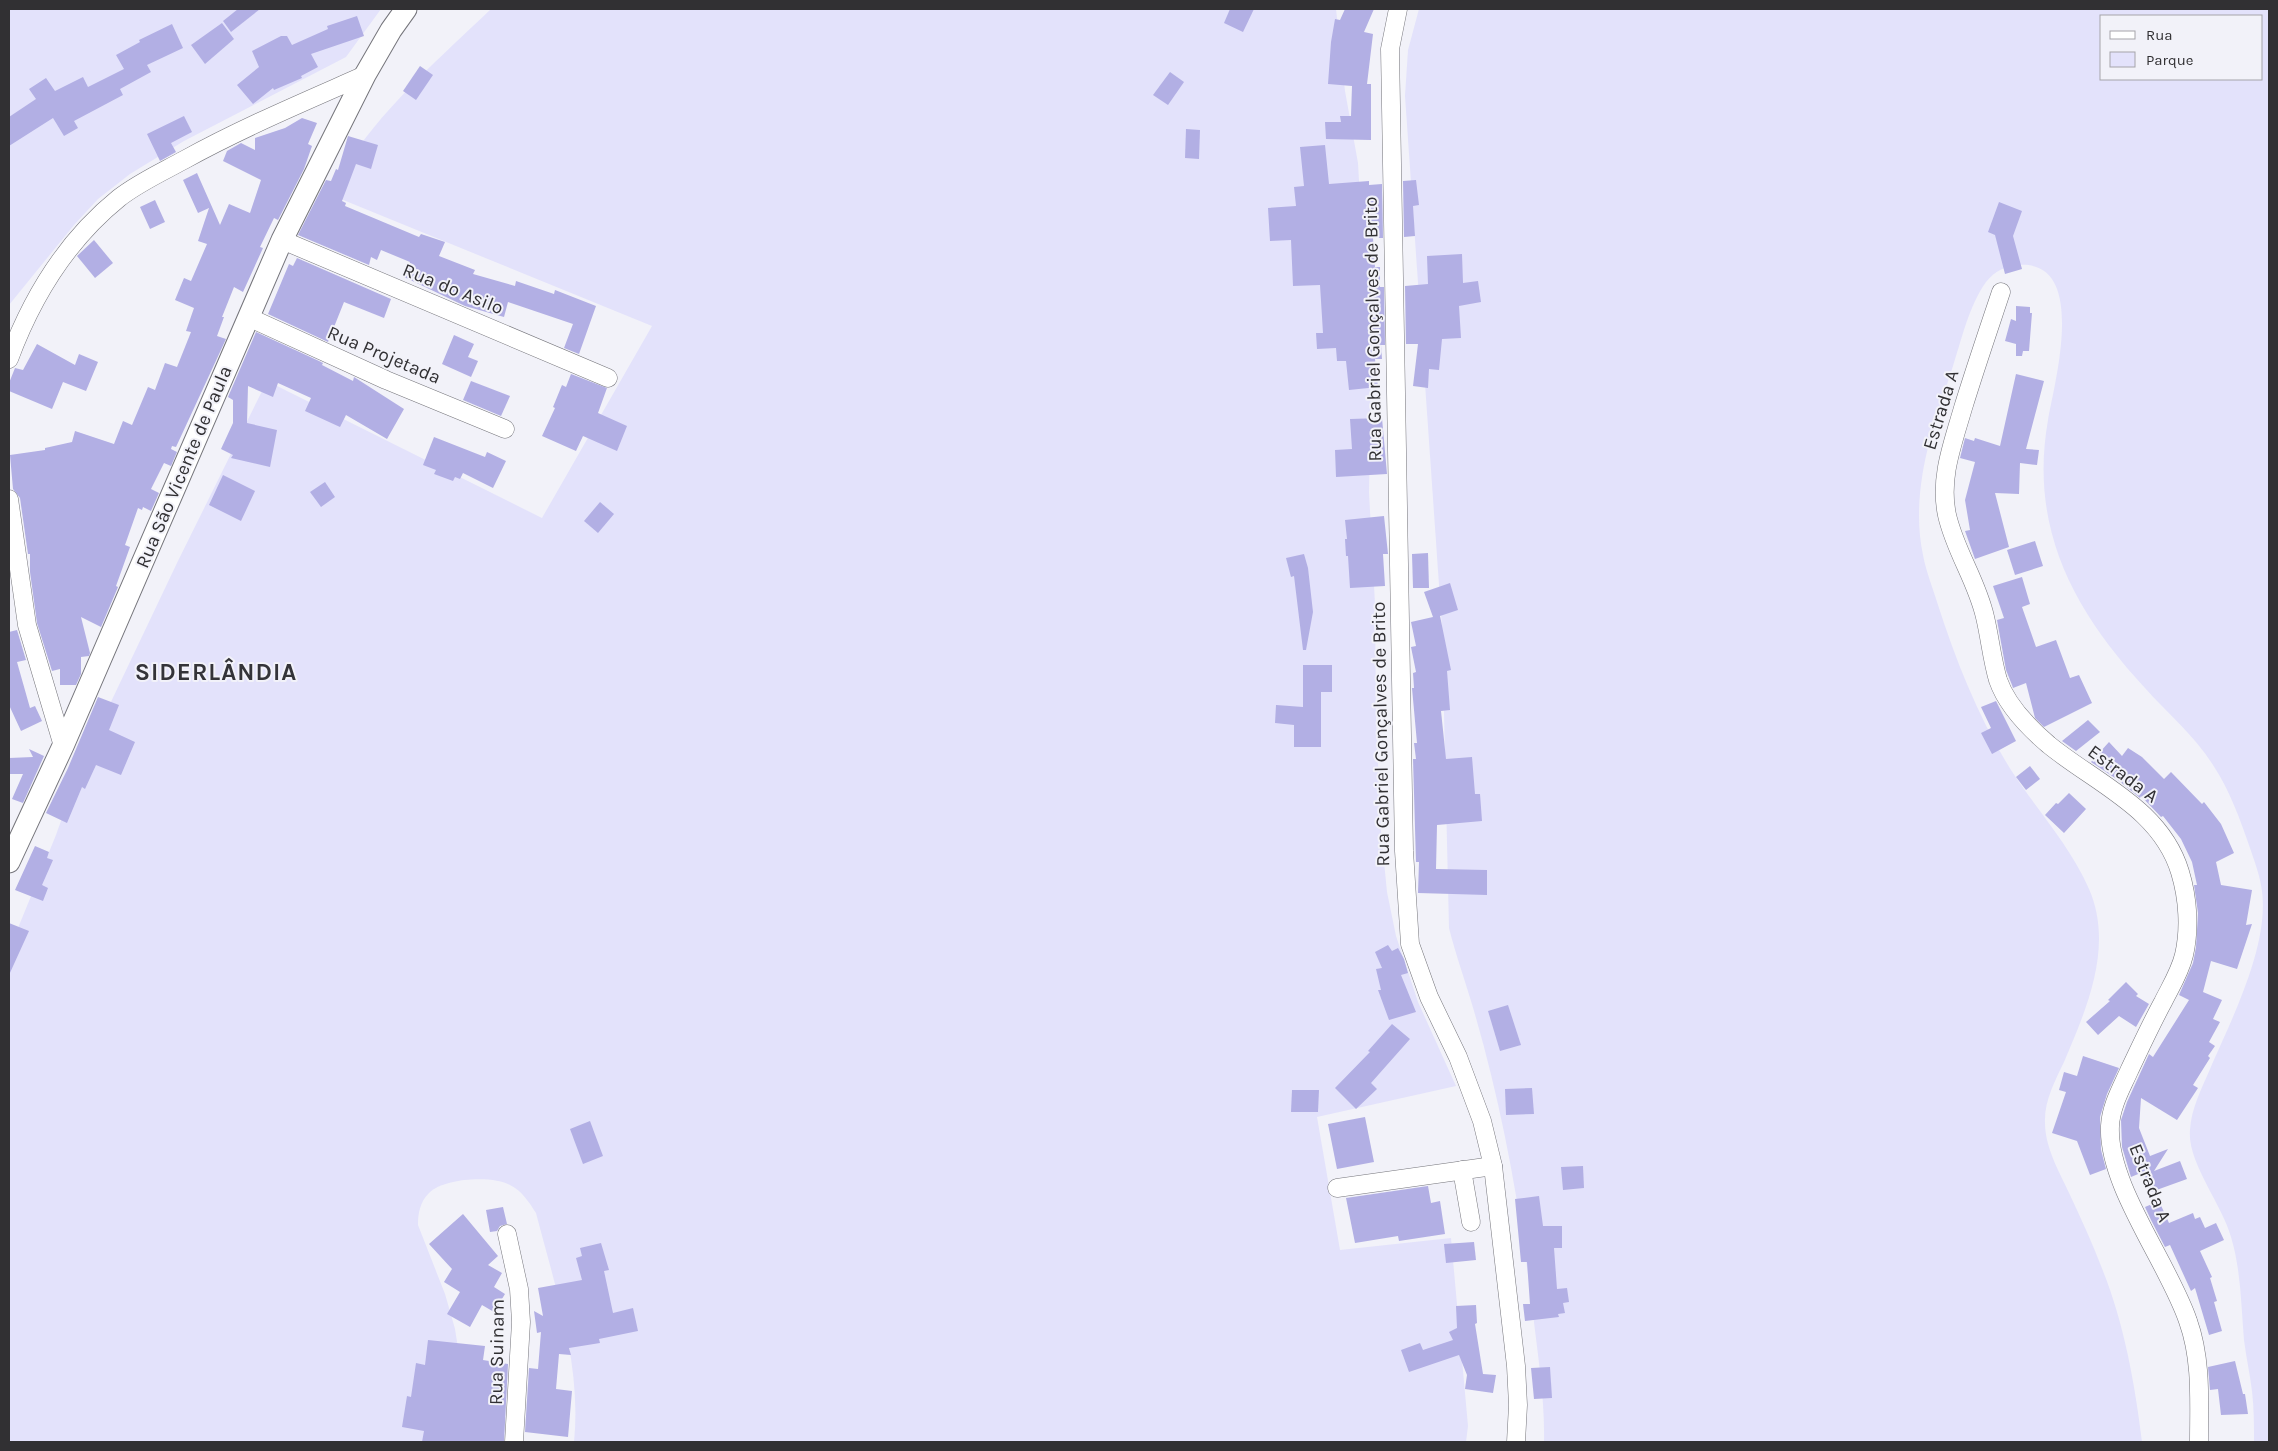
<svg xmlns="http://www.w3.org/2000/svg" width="2278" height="1451" viewBox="0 0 2278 1451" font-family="Karla,sans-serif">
  <rect width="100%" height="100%" fill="#f2f2f9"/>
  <g fill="#e3e2fb" fill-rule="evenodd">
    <polygon points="9,9 381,9 346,57 184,141 130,174 98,199 74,225 9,305"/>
    <path d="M491,9H1336L1345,91L1358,163L1371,395L1369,492L1375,604L1376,718L1381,831L1387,892L1396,936L1418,1002L1456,1086L1317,1117L1340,1250L1451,1238L1468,1426L1466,1442H574C582,1365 555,1287 536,1213C529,1202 522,1191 510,1185C493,1175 443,1178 429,1193C420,1202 418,1213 418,1225L445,1294L455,1329L460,1361L444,1442H9V950L56,835L80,767L177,563L267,381L542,518L652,326L331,195C338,183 343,169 351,158C389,102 443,55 491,9Z"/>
    <path d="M1419,9H2269V1442H2254C2254,1425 2254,1408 2252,1391C2250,1374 2246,1357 2244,1340C2241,1305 2241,1270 2231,1237C2222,1204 2187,1162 2190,1130C2191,1109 2202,1088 2210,1069C2232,1018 2272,941 2261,885C2259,873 2254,860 2250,848C2240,819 2230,791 2213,765C2194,735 2168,714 2145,688C2073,610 2029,528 2048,420C2054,384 2089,260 2019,265C2005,266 1995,271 1986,282C1969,306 1962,338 1953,366C1945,391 1937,415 1930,440C1920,476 1915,518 1923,555C1926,572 1933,588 1938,605C1956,661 1979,719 2011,770C2036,809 2070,845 2089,889C2114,946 2087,1008 2064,1062C2055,1081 2044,1101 2045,1123C2045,1148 2060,1173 2070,1195C2081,1219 2092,1242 2101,1266C2124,1322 2135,1384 2142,1442H1544C1545,1399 1538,1357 1533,1314C1521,1212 1503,1110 1474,1011C1466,983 1456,956 1449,928L1442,628L1405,96L1408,50ZM2102,16H2262V79H2102Z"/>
  </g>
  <g fill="#b2afe4">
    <polygon points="238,9 260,9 231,32 223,21"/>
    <polygon points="1230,9 1254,9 1243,32 1224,23"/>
    <polygon points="1345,9 1374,9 1364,32 1373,34 1367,84 1371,84 1371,140 1326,139 1325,122 1341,122 1340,116 1351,116 1352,86 1328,84 1331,42 1335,19 1340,20"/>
    <polygon points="357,16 364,36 311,54 318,67 301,76 302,78 274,90 273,88 253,104 237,85 259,67 252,51 281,36 287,36 292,45 328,29 327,26"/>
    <polygon points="222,23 234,39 205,64 191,45"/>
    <polygon points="172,24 183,48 147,65 151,72 120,89 123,95 74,121 78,128 64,136 53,118 9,146 9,117 36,99 29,89 46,78 55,91 83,77 88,87 124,69 116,55 140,42 139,40"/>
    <polygon points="420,66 433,75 416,100 403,91"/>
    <polygon points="1170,72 1184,82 1168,105 1153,95"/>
    <polygon points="184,116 192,132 171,143 176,152 160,161 147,134"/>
    <polygon points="302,118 317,123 308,144 312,146 304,169 278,220 274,218 260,247 263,248 243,292 234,287 222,317 224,317 217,336 226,339 176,447 172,446 171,449 177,452 171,466 164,463 151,489 159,493 151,511 143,507 142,510 138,508 125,545 130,547 116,586 118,587 101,627 81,617 90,653 89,656 81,657 81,674 76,685 60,685 60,669 52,671 37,623 30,572 30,554 28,554 20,498 13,489 10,455 45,450 45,448 72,442 75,431 114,444 123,421 132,425 148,387 155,390 165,363 177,367 191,332 186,331 194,308 175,300 184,278 191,281 207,244 198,241 209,208 198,213 183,180 197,173 220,225 229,204 250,213 261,180 223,161 227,151 241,143 255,150 255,138 285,128"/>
    <polygon points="1186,129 1200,130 1199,159 1185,158"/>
    <polygon points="348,136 378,145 371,169 356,164 342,201 346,203 345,206 419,237 421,234 445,242 439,256 475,270 473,274 515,286 516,281 554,294 555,290 596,306 579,354 564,348 573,324 508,302 504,317 465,306 404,277 410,262 381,250 377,260 371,257 369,265 298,235 326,180 331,181 336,169 338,170"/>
    <polygon points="1325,145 1329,184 1369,181 1369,185 1382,184 1383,238 1373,238 1375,267 1380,267 1380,287 1384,287 1385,345 1381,345 1382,359 1375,359 1378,387 1349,390 1346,361 1337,361 1336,348 1317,349 1316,333 1323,333 1320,285 1293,286 1291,240 1270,241 1268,208 1296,206 1294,187 1304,186 1300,147"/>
    <polygon points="1416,180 1419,205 1413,206 1415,236 1404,237 1403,181"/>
    <polygon points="155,200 165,222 150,229 140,207"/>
    <polygon points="1999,202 2022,211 2013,236 2022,269 2005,274 1995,235 1988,232"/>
    <polygon points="94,240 113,263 95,278 77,256"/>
    <polygon points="1462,254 1463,283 1478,281 1481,302 1459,306 1461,338 1442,339 1439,370 1429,369 1428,388 1413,386 1418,344 1406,344 1405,286 1428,284 1427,256"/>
    <polygon points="297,258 391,299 384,318 344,302 328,342 268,314 289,264 293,266"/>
    <polygon points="2016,306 2030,307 2030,313 2032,313 2029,351 2023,351 2022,356 2016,356 2016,344 2005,341 2011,319 2016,321"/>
    <polygon points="256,332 319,361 323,363 322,365 353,381 354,377 404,409 387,439 346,415 340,427 305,411 311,398 278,383 273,397 248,386 247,423 277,430 270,467 231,458 233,455 221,449 233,423 233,400 228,397"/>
    <polygon points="454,335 474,344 468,357 478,361 471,377 442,364"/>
    <polygon points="37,344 75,365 79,354 98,362 86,391 63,382 52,409 9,391 9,383 15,368 23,370"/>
    <polygon points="571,374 607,388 598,413 627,426 617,451 583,436 576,451 542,436 555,408 553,407 562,385 566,387"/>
    <polygon points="2016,374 2044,381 2026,449 2039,450 2037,465 2020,463 2019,494 1995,493 2009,547 1975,559 1965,531 1970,530 1965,500 1975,462 1960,458 1965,438 1974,441 1975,438 2000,446"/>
    <polygon points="471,381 510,396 501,416 463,400"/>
    <polygon points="1382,418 1387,474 1336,477 1335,450 1352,449 1350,419"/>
    <polygon points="434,437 485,457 487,452 506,461 493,488 463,473 460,479 455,477 453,481 434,474 436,470 423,465"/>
    <polygon points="223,475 255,491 241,521 209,505"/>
    <polygon points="325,482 335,497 321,507 310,492"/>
    <polygon points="600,502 614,514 598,533 584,521"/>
    <polygon points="1384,516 1388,554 1383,554 1385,586 1350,588 1348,556 1346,556 1345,539 1347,539 1345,520"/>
    <polygon points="2035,541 2043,566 2015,575 2007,550"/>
    <polygon points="1428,553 1429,588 1413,588 1412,554"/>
    <polygon points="1304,554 1308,568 1313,612 1306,650 1303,650 1294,576 1291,577 1286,558"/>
    <polygon points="2022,577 2030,604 2022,607 2036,647 2056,640 2070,678 2079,675 2092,703 2044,727 2035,718 2026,683 2013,688 2012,685 2006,670 1997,620 2004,618 1993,586"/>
    <polygon points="1450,583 1458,610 1440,616 1451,670 1447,671 1450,710 1441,711 1446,759 1472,757 1475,794 1480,794 1482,821 1437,825 1436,869 1487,870 1487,895 1418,893 1419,862 1416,862 1413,759 1416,759 1414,743 1417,743 1412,688 1414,688 1413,673 1416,672 1411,647 1416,646 1411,622 1433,617 1424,592"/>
    <polygon points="17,630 26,660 17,662 30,708 35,706 42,721 21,731 9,705 9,632"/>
    <polygon points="1303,665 1332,665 1332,692 1321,692 1321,747 1294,747 1294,725 1275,723 1276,705 1303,707"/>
    <polygon points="98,697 119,705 109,730 135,742 121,775 96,765 85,789 82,787 67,823 46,813 68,768"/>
    <polygon points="1996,701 2016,741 1992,754 1981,733 1991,728 1981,707"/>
    <polygon points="2088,720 2100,732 2076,751 2062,741"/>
    <polygon points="2109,742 2122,756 2128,748 2142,757 2164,779 2171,772 2202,804 2204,802 2221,824 2234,853 2216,862 2221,885 2252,890 2246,925 2252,924 2237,969 2211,961 2203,992 2222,1000 2213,1019 2220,1022 2209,1042 2215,1046 2208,1056 2210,1058 2193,1085 2198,1088 2177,1120 2141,1098 2139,1128 2150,1156 2168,1149 2154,1171 2180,1161 2187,1179 2151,1192 2143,1172 2131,1177 2122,1147 2121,1120 2127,1102 2149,1054 2153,1057 2189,1000 2179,995 2193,963 2196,947 2198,913 2194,885 2197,885 2192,862 2181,839 2163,816 2161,817 2141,796 2140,798 2118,780 2091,762"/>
    <polygon points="29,749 44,756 23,803 12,799 23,774 9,774 9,758 33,757"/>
    <polygon points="2030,766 2040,779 2026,790 2016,777"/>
    <polygon points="2069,793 2086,809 2064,833 2045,815 2056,803 2058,804"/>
    <polygon points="35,846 49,852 47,858 53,860 42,885 48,888 43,901 15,890"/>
    <polygon points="9,923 29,931 9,975"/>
    <polygon points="1388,945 1392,951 1398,948 1404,959 1408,973 1401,975 1416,1012 1389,1020 1378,990 1381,990 1376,969 1382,968 1375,952"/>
    <polygon points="2126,982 2138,994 2136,996 2149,1004 2136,1027 2119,1016 2098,1035 2086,1022 2110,1001 2108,1000"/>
    <polygon points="1508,1005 1521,1045 1500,1051 1488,1011"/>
    <polygon points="1392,1024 1410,1039 1371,1083 1377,1089 1356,1109 1335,1088 1370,1052 1368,1051"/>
    <polygon points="2083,1056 2119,1068 2107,1094 2100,1117 2101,1150 2106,1169 2090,1175 2077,1141 2052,1133 2066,1092 2059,1090 2064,1072 2077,1076"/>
    <polygon points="1532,1088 1534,1114 1506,1115 1505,1089"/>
    <polygon points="1292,1090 1319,1090 1318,1112 1291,1112"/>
    <polygon points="1365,1117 1374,1162 1337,1169 1328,1124"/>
    <polygon points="590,1121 603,1156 583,1164 570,1129"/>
    <polygon points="1583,1166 1584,1188 1563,1190 1561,1167"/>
    <polygon points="1428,1186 1431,1203 1440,1201 1445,1234 1399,1241 1398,1236 1355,1243 1346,1198"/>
    <polygon points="1539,1196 1543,1226 1562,1226 1562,1248 1554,1248 1557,1289 1567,1288 1569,1302 1563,1303 1565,1313 1558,1314 1559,1317 1525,1321 1523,1304 1530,1304 1527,1262 1521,1262 1515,1199"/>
    <polygon points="2159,1201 2169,1223 2193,1213 2195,1219 2200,1217 2205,1228 2216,1223 2224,1240 2200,1251 2212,1277 2210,1278 2217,1301 2214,1302 2222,1331 2209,1335 2195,1288 2191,1291 2170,1245 2165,1247 2151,1220 2145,1207"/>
    <polygon points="503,1207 507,1224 500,1226 497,1231 490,1232 486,1210"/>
    <polygon points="463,1214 498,1256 488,1265 502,1273 494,1287 505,1294 494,1312 482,1305 470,1327 447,1314 460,1292 444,1282 452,1269 429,1244"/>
    <polygon points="1474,1242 1476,1260 1446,1263 1444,1244"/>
    <polygon points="601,1243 609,1270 604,1271 613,1313 633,1308 638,1331 599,1339 600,1343 569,1348 571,1355 559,1354 556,1389 572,1391 568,1437 525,1432 529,1368 538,1369 541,1332 537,1333 534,1311 543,1316 538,1288 582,1280 576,1258 582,1256 580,1248"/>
    <polygon points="1476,1305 1477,1323 1475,1324 1483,1374 1496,1375 1493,1393 1465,1389 1467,1375 1459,1355 1409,1372 1401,1350 1420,1343 1423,1350 1453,1340 1449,1332 1457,1328 1456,1306"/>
    <polygon points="428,1340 485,1346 483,1360 508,1364 504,1442 422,1442 424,1431 402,1427 407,1396 411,1397 416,1363 425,1365"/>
    <polygon points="2235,1361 2243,1394 2245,1394 2248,1414 2221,1415 2218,1389 2210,1390 2208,1367"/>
    <polygon points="1550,1367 1552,1398 1534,1399 1531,1368"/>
  </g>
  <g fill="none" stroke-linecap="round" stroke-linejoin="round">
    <defs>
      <g id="minor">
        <polyline points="1398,9 1390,49 1404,851 1410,944 1429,997 1458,1057 1482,1121 1493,1166 1516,1366 1518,1405 1516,1442"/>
        <polyline points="282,240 608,378"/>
        <path d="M2001,292C1988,331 1975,369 1963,408C1953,443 1939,478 1947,515C1955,551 1977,581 1985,617C1990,638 1992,660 1998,680C2007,706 2029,728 2049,745C2097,784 2161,809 2180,872C2188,898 2190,929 2184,955C2180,972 2171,986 2163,1002C2151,1024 2140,1048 2129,1071C2121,1089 2111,1106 2110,1126C2107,1185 2169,1264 2188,1321C2202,1360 2199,1402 2199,1442"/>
        <polyline points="248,317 386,380 505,429"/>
        <path d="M9,359C32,297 67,240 119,198C138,183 162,172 184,160C242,128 304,102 365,75"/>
        <polyline points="9,499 27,625 63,746"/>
        <polyline points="1462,1170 1471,1222"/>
        <polyline points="1337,1188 1493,1166"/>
        <polyline points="507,1234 519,1289 521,1322 514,1442"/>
      </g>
      <polyline id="tertiary" points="9,862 63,746 282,240 365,75 391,30 406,9"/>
    </defs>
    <use href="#minor" stroke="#75757b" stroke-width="19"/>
    <use href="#tertiary" stroke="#75757b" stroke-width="23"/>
    <use href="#minor" stroke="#fff" stroke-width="18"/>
    <use href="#tertiary" stroke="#fff" stroke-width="21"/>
  </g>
  <g text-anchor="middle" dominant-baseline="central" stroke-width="4" stroke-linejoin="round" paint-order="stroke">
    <g font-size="19" fill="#313033" stroke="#f2f2f9">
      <text transform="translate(453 289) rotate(22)">Rua do Asilo</text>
      <text transform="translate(1373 329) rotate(-91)">Rua Gabriel Gonçalves de Brito</text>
      <text transform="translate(384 355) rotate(23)">Rua Projetada</text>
      <text transform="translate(1941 410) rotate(-73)">Estrada A</text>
      <text transform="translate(184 467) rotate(-67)">Rua São Vicente de Paula</text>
      <text transform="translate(1381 734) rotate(-91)">Rua Gabriel Gonçalves de Brito</text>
      <text transform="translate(2123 774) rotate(37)">Estrada A</text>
      <text transform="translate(2150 1183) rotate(68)">Estrada A</text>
      <text transform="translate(497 1352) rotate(-89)">Rua Suinam</text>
    </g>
    <g font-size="24" font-weight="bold" letter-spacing="1" fill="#343439" stroke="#f2f2f9">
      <text x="216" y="672">SIDERLÂNDIA</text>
    </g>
  </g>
  <rect width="2278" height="1451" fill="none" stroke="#313033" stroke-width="20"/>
  <rect x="2100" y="15" width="162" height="65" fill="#f2f2f9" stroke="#a5a4aa"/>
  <rect x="2110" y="31" width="25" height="8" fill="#ffffff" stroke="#a5a4aa"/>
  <text x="2146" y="40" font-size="15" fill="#313033">Rua</text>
  <rect x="2110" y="52" width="25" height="15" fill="#e3e2fb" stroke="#a5a4aa"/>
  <text x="2146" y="65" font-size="15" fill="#313033">Parque</text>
</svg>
